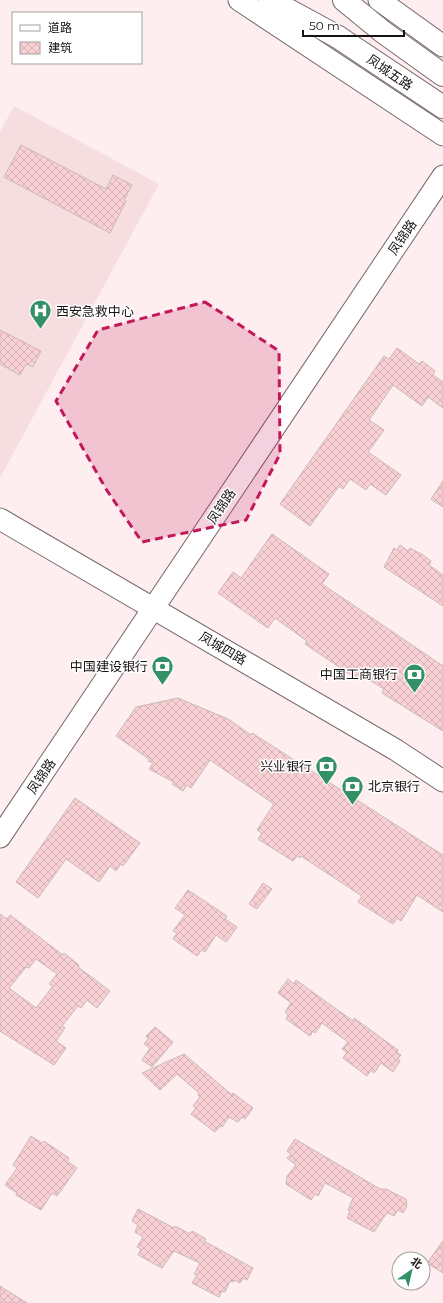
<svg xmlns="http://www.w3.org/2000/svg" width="443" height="1303" viewBox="0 0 443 1303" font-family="Montserrat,'Noto Sans SC',sans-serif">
  <defs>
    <pattern id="building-cross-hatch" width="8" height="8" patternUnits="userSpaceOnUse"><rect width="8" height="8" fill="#f9d0d4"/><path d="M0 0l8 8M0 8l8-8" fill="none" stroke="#d5b2b5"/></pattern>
  </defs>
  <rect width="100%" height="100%" fill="#feeeef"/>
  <polygon fill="#f6dee0" points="14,106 159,184 0,478 0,132"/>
  <g fill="url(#building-cross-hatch)" stroke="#c9b9ba" fill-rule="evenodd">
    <polygon points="21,145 106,189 113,175 132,185 124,200 126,201 110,233 4,177"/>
    <polygon points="0,330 41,351 33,367 26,364 20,375 0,364"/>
    <polygon points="397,348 419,364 422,361 435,371 433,375 443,382 443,408 428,397 422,406 393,385 369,420 384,430 368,452 401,475 386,495 370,484 366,490 350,479 343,489 339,486 310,526 280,504 384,356 389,359"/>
    <polygon points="443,481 443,507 431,499"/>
    <polygon points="272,534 329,574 322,584 443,666 443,731 382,693 384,689 363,676 360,681 305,644 307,641 275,618 268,628 218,593 233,572 241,578"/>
    <polygon points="400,545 408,551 410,548 423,555 431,561 429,565 443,575 443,606 384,567 394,548 397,550"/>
    <polygon points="178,698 228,719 251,735 252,733 443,855 443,912 417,895 401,921 397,918 393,924 358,902 362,896 301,856 300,858 297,856 293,861 269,846 258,839 262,833 257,830 274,804 210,760 191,788 187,785 183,791 172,784 174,782 149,769 153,763 148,761 149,759 116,736 136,707"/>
    <polygon points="75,798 140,843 123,866 121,864 116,871 110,866 99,882 66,859 38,898 16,882"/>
    <polygon points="263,883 272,889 257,909 249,904"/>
    <polygon points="188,890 227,916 225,919 237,927 226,942 216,935 205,952 202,950 197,956 173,939 177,933 173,931 185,915 175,908"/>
    <path d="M0,914L7,919L10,915L63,955L64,953L79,965L78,967L110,991L97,1008L87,1000L81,1008L78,1006L62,1026L65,1028L56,1041L66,1048L54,1065L0,1031ZM36,959L57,974L49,984L53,986L36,1008L9,988L26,967L29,968Z"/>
    <polygon points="288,979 294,984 296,980 353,1021 354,1018 398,1050 397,1053 401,1055 398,1059 400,1061 393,1072 381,1063 374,1073 371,1070 367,1076 343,1058 347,1052 342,1049 348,1042 322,1023 315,1033 313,1031 310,1036 286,1019 288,1015 285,1012 291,1003 278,993"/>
    <polygon points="155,1027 173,1042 152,1067 142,1060 150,1048 144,1044 148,1039 146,1036"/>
    <polygon points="184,1054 232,1095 233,1093 253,1108 245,1119 242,1117 238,1122 229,1117 222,1127 220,1126 215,1132 191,1114 196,1108 193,1106 200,1097 198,1095 199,1093 177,1074 160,1090 142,1073"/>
    <polygon points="31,1136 42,1143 44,1141 69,1158 67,1161 77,1168 57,1196 52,1193 41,1210 16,1195 17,1193 5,1185 17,1168 13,1165"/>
    <polygon points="295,1139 380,1189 386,1189 406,1199 407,1206 403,1213 398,1210 394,1216 388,1213 386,1214 374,1232 347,1218 350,1211 348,1210 353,1198 344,1193 325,1183 318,1196 315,1194 311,1200 286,1184 287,1176 296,1165 287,1158 291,1154 287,1151"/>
    <polygon points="138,1209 174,1228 175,1226 190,1234 192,1231 206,1239 204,1241 253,1268 247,1280 243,1278 240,1283 234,1280 233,1282 230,1281 225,1292 222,1291 219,1297 192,1283 197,1275 194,1274 200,1263 174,1251 162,1268 138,1255 141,1249 137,1247 143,1237 135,1232 138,1225 132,1221"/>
    <polygon points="443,1241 443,1273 427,1263"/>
    <polygon points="0,1286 27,1303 0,1303"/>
  </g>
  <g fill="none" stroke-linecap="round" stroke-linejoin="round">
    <defs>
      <g id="secondary">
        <polyline points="239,0 443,135"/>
        <polyline points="379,0 443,46"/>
        <polyline points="0,519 396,750 443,781"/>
        <polyline points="0,837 443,176"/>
      </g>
      <g id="primary">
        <polyline points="344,0 383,32 443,75"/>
        <polyline points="338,37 443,107"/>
      </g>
      <polyline id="highway" points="270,0 338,37"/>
    </defs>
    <use href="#secondary" stroke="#786a6c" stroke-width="23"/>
    <use href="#primary" stroke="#786a6c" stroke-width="24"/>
    <use href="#highway" stroke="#786a6c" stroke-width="24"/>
    <use href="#secondary" stroke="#fff" stroke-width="21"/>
    <use href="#primary" stroke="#fff" stroke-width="22"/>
    <use href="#highway" stroke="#fff" stroke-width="22"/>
  </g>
  <path fill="#c2185b" fill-opacity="0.2" stroke="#c2185b" stroke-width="3" stroke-dasharray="8 5" stroke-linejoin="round" d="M205,302L279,351L280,454L246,520L142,542L106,489L56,401L98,330Z"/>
  <defs>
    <symbol id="hospital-pin" viewBox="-11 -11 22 30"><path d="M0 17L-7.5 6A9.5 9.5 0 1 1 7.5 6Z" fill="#339067" stroke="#fff"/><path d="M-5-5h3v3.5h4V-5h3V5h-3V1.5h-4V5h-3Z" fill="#fff"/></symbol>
    <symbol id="bank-pin" viewBox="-11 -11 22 30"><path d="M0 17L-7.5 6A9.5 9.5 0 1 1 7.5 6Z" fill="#339067" stroke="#fff"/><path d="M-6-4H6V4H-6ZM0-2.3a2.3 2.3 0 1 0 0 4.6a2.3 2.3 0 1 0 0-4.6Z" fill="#fff"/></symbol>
  </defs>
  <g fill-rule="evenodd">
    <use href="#hospital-pin" x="28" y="298" width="25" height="34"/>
    <use href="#bank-pin" x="150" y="654" width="25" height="34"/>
    <use href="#bank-pin" x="402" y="662" width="25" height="34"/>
    <use href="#bank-pin" x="314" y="754" width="25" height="34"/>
    <use href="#bank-pin" x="340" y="774" width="25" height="34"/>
  </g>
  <g text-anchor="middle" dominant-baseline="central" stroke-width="3" stroke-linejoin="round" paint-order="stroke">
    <g font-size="13" fill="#181313" stroke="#fff">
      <text transform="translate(390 72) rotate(34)">凤城五路</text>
      <text transform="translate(402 237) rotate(-56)">凤锦路</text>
      <text transform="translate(221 506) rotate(-56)">凤锦路</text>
      <text transform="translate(223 648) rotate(30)">凤城四路</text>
      <text transform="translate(41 776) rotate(-56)">凤锦路</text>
    </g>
    <g font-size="13" fill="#181313" stroke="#fff" text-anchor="end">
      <text x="56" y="311" text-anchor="start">西安急救中心</text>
      <text x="148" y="666">中国建设银行</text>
      <text x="398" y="674">中国工商银行</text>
      <text x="312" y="766">兴业银行</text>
      <text x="368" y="786" text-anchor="start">北京银行</text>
    </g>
  </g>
  <rect x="12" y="12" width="130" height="52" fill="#ffffff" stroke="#a3a1a1"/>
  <rect x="20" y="25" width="20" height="6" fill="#ffffff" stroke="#a3a1a1"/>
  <text x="48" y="32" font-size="12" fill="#181313">道路</text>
  <rect x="20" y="42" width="20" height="12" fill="url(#building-cross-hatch)" stroke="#a3a1a1"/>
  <text x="48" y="52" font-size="12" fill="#181313">建筑</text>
  <g transform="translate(411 1271) rotate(34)"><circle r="19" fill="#ffffff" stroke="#a3a1a1"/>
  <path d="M0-3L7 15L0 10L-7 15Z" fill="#339067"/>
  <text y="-6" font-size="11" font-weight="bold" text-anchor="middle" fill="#181313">北</text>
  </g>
  <path d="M303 30v6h101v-6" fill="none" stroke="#181313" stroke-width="2"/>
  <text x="309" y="30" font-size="12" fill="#181313" stroke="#ffffff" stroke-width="3" paint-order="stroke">50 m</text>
</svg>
